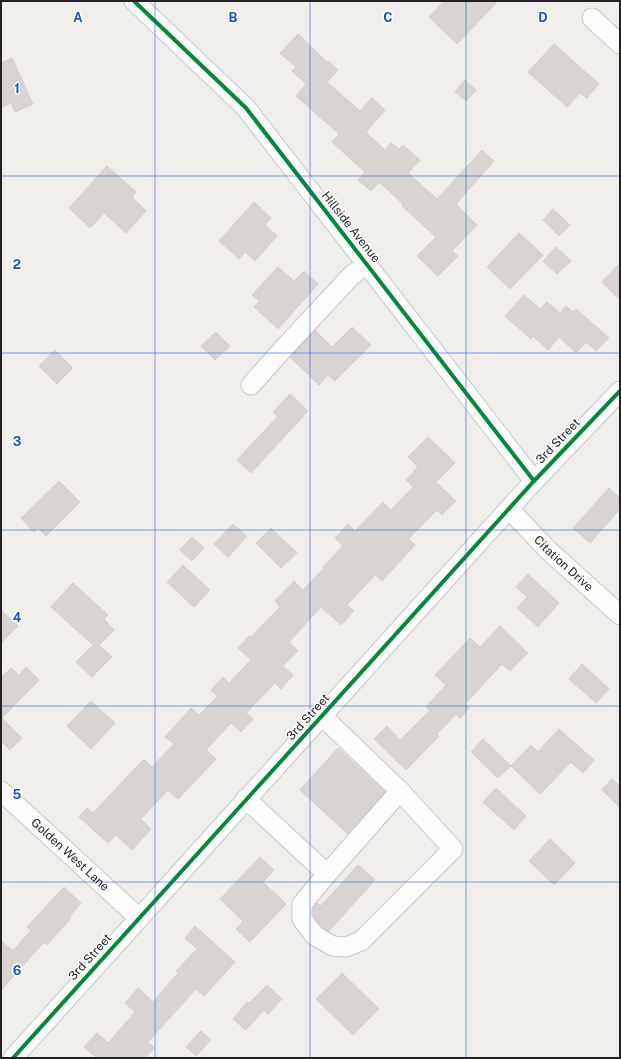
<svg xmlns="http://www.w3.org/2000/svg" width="621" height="1059" viewBox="0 0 621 1059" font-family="'Public Sans',sans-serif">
  <rect width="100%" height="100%" fill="#f0eeeb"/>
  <g fill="#d7d4d2" stroke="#d3d0cc">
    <polygon points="444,1 498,1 457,44 429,17"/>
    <polygon points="298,34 327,62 328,61 338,70 327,82 360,111 372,98 385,110 366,132 385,150 391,143 399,149 403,145 420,160 408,173 437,199 482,150 494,161 456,204 477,225 452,251 458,256 438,276 417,256 436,237 402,206 403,204 379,182 371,191 358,180 365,172 332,142 339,134 296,96 306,84 292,71 296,67 280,53"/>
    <polygon points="554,44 599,84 587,98 580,93 567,107 528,72"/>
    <polygon points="12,58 33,104 15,112 11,103 1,108 1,63"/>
    <polygon points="465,80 476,90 466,101 455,92"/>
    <polygon points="107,166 136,192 132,197 146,211 126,233 104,213 90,228 69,208"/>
    <polygon points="254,202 271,218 265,225 277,236 255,261 245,252 239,259 219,241"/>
    <polygon points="553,209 570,225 559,236 543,220"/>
    <polygon points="519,233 543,255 510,289 487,267"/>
    <polygon points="556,247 571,261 557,274 543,261"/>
    <polygon points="620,263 620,300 602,282"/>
    <polygon points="278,267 294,281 304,271 318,284 278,329 254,307 259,301 252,295"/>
    <polygon points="524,295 540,309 547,302 560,313 566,306 573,312 576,309 609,338 596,351 586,342 576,353 559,337 548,350 533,336 531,339 505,316"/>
    <polygon points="352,327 371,345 335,381 328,375 319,385 290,357 315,330 332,347"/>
    <polygon points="216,332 230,346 215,360 201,346"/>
    <polygon points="55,350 73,368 57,384 39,366"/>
    <polygon points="290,394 308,411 251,473 237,460 278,416 273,412"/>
    <polygon points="428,437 455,463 436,482 456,501 442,515 437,510 408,539 415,545 382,581 375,575 347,605 354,611 341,625 321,607 289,642 298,651 283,666 293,675 281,689 275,683 246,713 253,719 241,732 231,723 206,750 216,759 178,799 168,790 141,819 151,829 132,850 116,835 108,843 79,817 87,808 93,813 144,759 152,767 174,744 165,737 191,708 199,715 218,696 211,690 223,677 229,683 251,660 238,648 249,636 251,637 280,607 275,601 294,581 303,590 324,568 323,567 343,546 335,538 348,524 355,531 383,502 391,510 413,487 406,480 418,467 408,457"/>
    <polygon points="59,481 80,502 46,536 38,528 34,532 21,518"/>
    <polygon points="609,488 620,498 620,509 590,543 573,528"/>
    <polygon points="233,524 247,536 228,557 214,544"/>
    <polygon points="271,528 297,553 281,568 256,543"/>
    <polygon points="192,537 204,548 192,561 180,550"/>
    <polygon points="183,565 210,590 194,607 167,582"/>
    <polygon points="528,574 559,603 538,627 517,608 527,597 516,587"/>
    <polygon points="73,583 108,615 104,619 114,630 99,645 112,657 92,677 76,662 93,645 51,607"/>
    <polygon points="1,610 18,626 1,643"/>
    <polygon points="500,626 528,653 510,671 502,664 465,704 469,708 460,718 456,714 437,734 439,736 406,770 374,739 387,726 400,740 430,710 426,707 446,685 435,675 470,638 480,647"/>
    <polygon points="582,664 609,689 596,703 569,679"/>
    <polygon points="26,667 39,680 2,718 22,738 10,750 1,741 1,678 11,668 19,675"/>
    <polygon points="91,701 115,723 91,749 67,726"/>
    <polygon points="559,729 594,760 583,773 571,762 540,794 511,766 531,745 538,752"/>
    <polygon points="483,739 511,766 498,778 471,752"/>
    <polygon points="338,748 385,792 348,834 300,790"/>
    <polygon points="612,779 620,786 620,808 602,790"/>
    <polygon points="496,788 526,816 514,830 483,802"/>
    <polygon points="550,839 575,863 554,885 529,861"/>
    <polygon points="260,857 274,870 263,882 286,904 250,942 236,929 243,921 220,899"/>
    <polygon points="358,865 375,880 329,931 322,928 313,915 313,908 317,903 321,906"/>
    <polygon points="64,887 81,903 70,916 71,918 47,945 44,942 1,990 1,941 13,951 31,930 27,927"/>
    <polygon points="195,926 235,962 204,996 196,989 148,1042 154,1048 145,1058 97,1058 84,1047 97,1033 108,1043 135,1012 125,1003 138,988 153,1002 178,973 176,971 197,949 185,938"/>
    <polygon points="342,973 379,1009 353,1035 316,999"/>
    <polygon points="267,985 282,999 268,1014 264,1010 246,1030 233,1019 247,1002 249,1003"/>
    <polygon points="201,1031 211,1040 196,1056 186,1047"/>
  </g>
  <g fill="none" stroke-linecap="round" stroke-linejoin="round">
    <defs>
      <g id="minor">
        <polyline points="134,1 246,108 534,481"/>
        <polyline points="592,18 620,44"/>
        <polyline points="251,385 283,349 352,275 367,264"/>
        <path id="s1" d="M509,509L548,550L620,615"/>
        <path id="s2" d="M1,791L139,918"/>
        <polyline points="246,799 327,874 400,791 322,716"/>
        <polyline points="327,874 302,904 302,919 315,936 333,946 346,947 361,941 453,849 400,791"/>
        <polyline points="13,1058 534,481 620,391"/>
      </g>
    </defs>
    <use href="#minor" stroke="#c9c8c7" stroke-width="21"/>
    <use href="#minor" stroke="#fdfcfc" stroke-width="19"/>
    <defs>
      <g id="cycleway">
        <polyline points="134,1 246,108 534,481"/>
        <polyline points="13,1058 534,481 620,391"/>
      </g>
    </defs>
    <use href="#cycleway" stroke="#fff" stroke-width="6"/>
    <use href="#cycleway" stroke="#00873e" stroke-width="4"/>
  </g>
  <path fill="none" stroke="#1d4ed8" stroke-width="1" stroke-opacity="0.55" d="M155,1V1058M310,1V1058M466,1V1058M1,176H620M1,353H620M1,530H620M1,706H620M1,882H620"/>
  <g text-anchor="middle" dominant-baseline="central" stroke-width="3" stroke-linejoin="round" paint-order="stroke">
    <g font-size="12" fill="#222" stroke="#fff">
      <text transform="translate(351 227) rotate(52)">Hillside Avenue</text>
      <text transform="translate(558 441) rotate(-46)">3rd Street</text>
      <text stroke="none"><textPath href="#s1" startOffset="77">Citation Drive</textPath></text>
      <text transform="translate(308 717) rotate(-48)">3rd Street</text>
      <text stroke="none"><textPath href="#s2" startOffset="94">Golden West Lane</textPath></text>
      <text transform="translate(90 957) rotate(-48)">3rd Street</text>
    </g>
  </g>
  <g font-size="13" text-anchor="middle" font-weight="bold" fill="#1d4ed8" stroke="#fff" stroke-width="3" stroke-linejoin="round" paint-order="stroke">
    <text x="78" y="22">A</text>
    <text x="233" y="22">B</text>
    <text x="388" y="22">C</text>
    <text x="543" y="22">D</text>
    <text x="17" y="93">1</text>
    <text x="17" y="269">2</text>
    <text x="17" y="446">3</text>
    <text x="17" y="622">4</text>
    <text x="17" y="799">5</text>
    <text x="17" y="975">6</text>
  </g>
  <rect width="621" height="1059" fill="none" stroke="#222222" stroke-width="4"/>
</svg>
